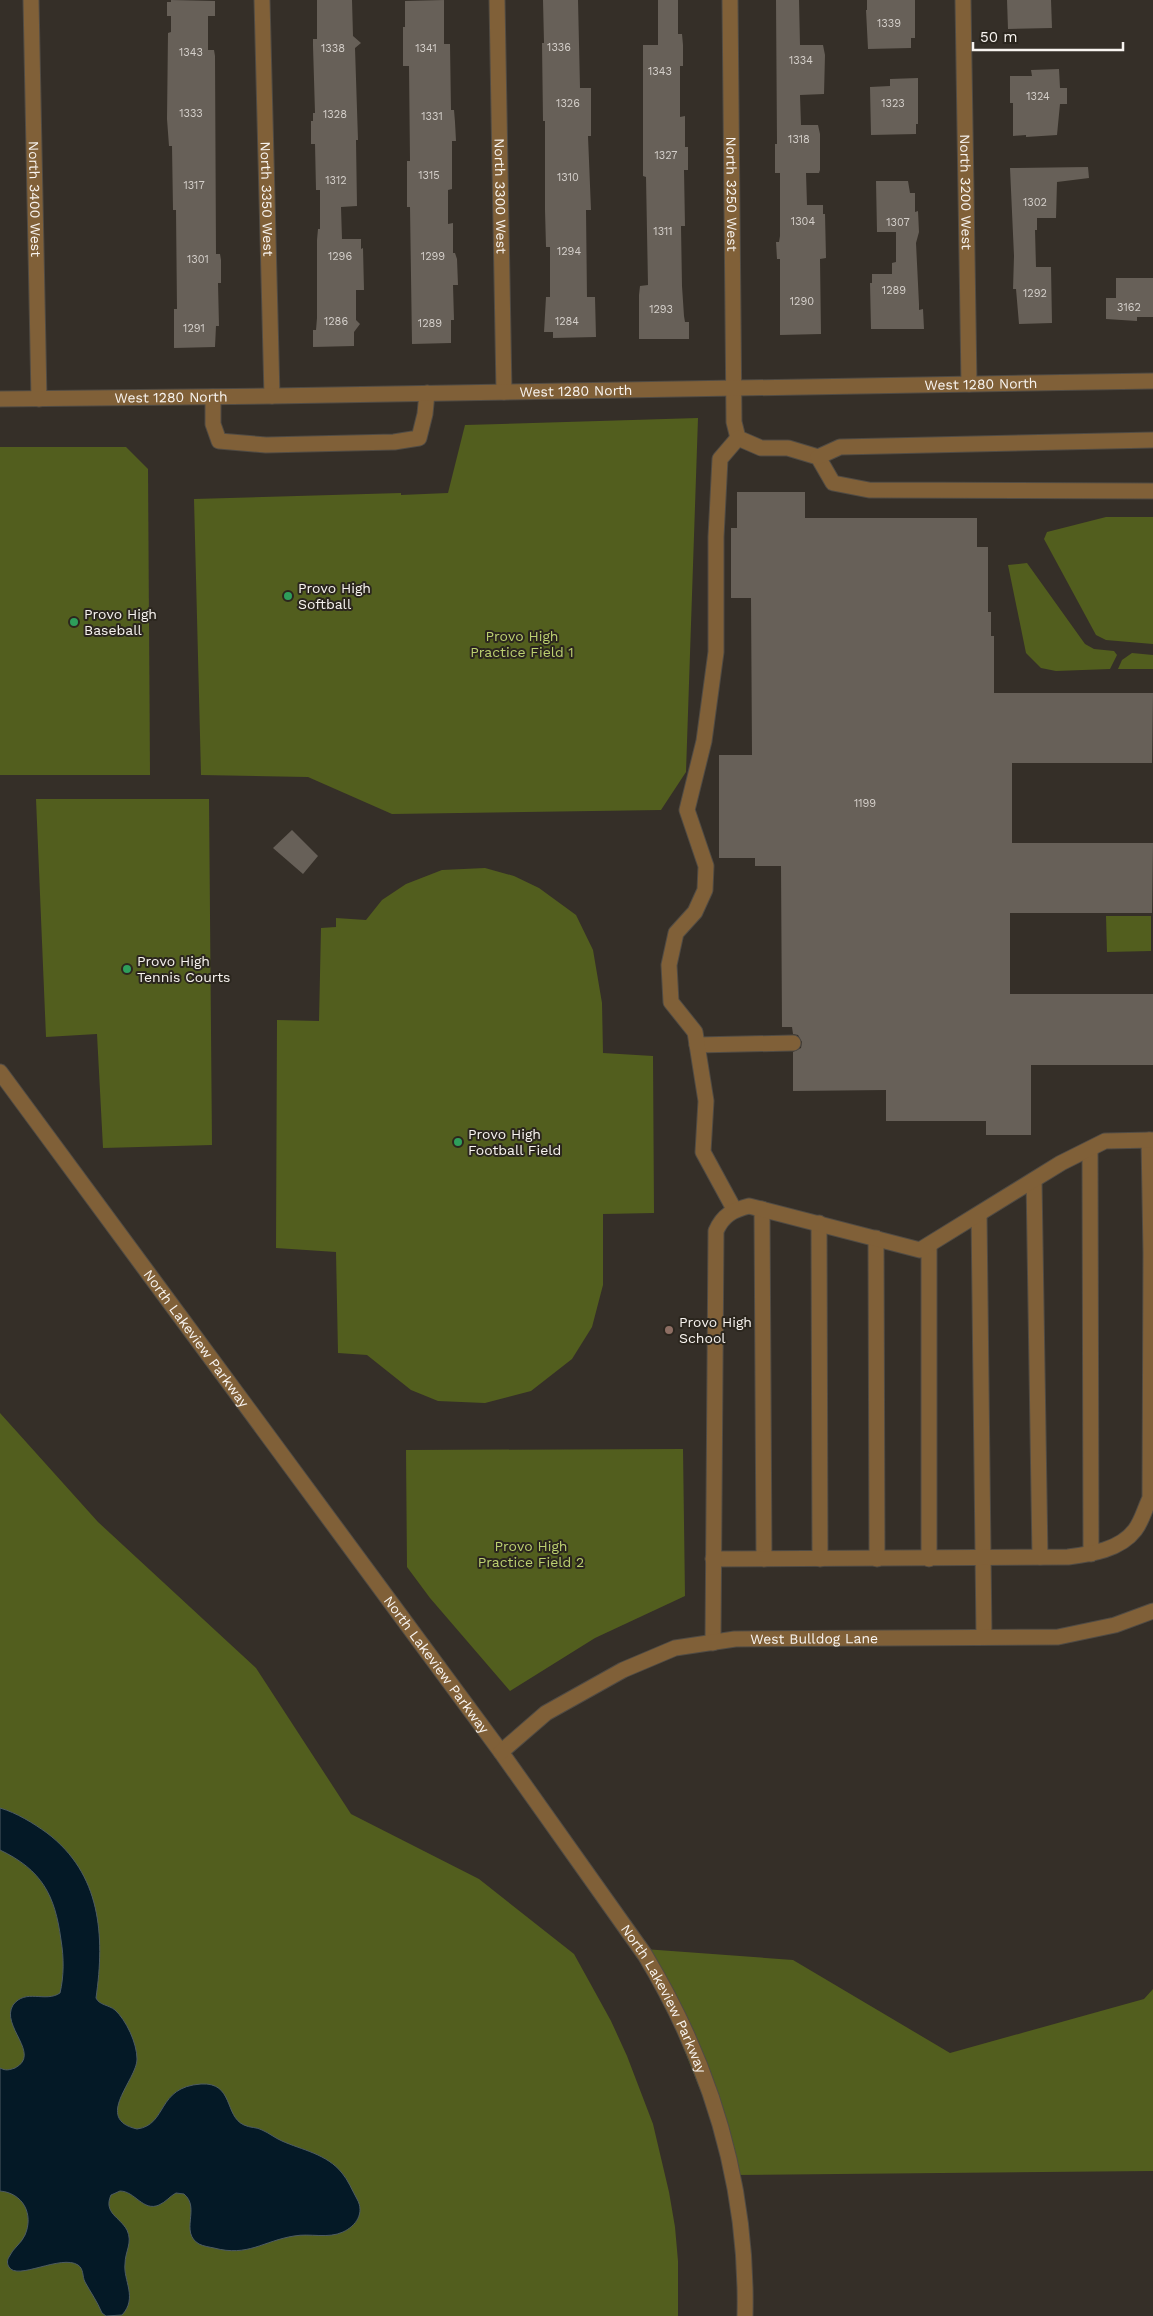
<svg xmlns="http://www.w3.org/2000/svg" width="1153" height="2316" viewBox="0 0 1153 2316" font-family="'Work Sans',sans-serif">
  <rect width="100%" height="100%" fill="#352f28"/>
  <g fill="#525e1e">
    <polygon points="698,418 686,772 661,810 392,814 308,777 201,775 194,499 401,493 401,495 448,493 465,425"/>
    <polygon points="0,447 126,447 148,469 150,775 0,775"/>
    <polygon points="1106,517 1153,517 1153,644 1106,640 1096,635 1044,539 1047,532"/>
    <polygon points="1027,563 1085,644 1094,649 1114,651 1117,655 1110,669 1056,671 1041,668 1026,653 1008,565"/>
    <polygon points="1132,653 1153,655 1153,669 1118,669 1122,660"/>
    <polygon points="36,799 209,799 212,1145 103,1148 97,1034 46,1037"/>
    <polygon points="485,868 514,876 539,888 576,915 593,950 602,1003 603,1053 653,1056 654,1213 603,1214 603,1285 592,1327 572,1359 531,1391 485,1403 438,1401 411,1390 367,1355 338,1353 336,1252 276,1248 277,1020 319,1021 321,928 336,927 336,918 366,920 382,900 406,884 442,870"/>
    <polygon points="1106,916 1151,916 1151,951 1107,952"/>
    <polygon points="0,1413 98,1522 256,1668 351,1814 479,1879 574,1954 611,2021 627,2056 653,2124 669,2192 675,2227 678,2261 678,2316 0,2316"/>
    <polygon points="683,1449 685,1596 595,1638 510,1691 430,1598 407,1567 406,1450"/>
    <polygon points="644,1949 793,1960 950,2053 1144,1999 1153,1989 1153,2171 734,2175"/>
  </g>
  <path fill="#041926" stroke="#4d5b63" d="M0,1808C17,1813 33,1823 47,1833C101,1874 105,1935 96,1998C99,2005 109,2005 115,2010C126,2020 137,2043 137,2059C137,2080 93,2119 137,2129C168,2125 156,2087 201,2084C234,2082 224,2116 244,2125C250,2128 257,2127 262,2130C269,2133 275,2138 282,2141C302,2150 327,2154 342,2173C348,2180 352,2190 357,2199C365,2213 356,2226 343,2232C328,2239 310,2233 294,2236C263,2241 248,2257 214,2248C209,2247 203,2246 199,2244C179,2232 201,2208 184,2194L176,2193C170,2196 166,2202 159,2205C143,2212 135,2191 120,2191L111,2195C103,2213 120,2217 127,2230C133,2243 125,2251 125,2264C123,2280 138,2298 122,2315L106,2316L102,2313C97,2301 91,2293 85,2282C82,2276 84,2269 78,2265C61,2254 17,2281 9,2267C7,2264 7,2260 9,2257C13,2248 21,2244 25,2235C34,2214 23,2193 0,2191V2068C6,2071 9,2070 15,2068C42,2054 0,2026 13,2005C26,1988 45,2003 60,1993C64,1976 64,1958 61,1940C55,1895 42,1870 0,1850Z"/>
  <g fill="#676058">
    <polygon points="171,0 215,1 215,16 208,16 208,50 214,50 215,56 216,254 220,254 221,260 221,283 218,283 219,326 216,326 215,347 174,348 174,309 177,309 176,210 173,210 172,146 169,146 167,119 168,33 171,32 171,16 167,16 167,2 171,2"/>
    <polygon points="317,0 352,0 353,36 361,43 355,48 358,140 356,140 357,206 341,207 342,239 361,239 361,249 363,248 364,290 356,290 356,320 360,324 354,332 354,346 313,347 313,330 316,330 317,318 317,240 318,229 320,229 320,190 316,190 315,144 311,144 311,121 313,121 313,113 315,113 313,46 313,39 317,39"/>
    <polygon points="444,0 444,44 450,44 451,110 454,110 455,122 456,141 452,141 452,189 448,190 448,224 453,223 453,253 455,253 457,259 458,285 453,285 454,320 451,320 451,343 412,344 410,207 407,207 407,161 410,161 409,66 403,66 403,27 405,27 405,1"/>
    <polygon points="543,0 578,0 580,88 591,88 591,136 588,136 591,210 586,210 587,297 595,297 596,337 553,338 553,332 544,332 546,297 550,297 550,247 546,247 545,210 545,121 543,121 542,43 544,43"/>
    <polygon points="658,0 678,0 678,34 682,34 683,45 683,66 680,66 680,117 685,116 685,147 688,147 688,170 684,170 685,226 681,226 682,286 684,316 685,322 689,322 689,339 639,339 639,295 640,286 648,285 646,177 643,176 643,45 658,45"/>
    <polygon points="776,0 799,0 800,45 823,45 825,55 824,94 800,95 801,125 818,125 820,134 820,170 819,173 806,173 807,205 823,205 823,214 825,214 826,258 820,259 821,334 780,335 780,259 777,259 776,242 779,242 780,236 780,173 775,173 775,144 777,144"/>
    <polygon points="867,0 915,0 915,38 911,38 911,48 868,49 866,10 867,10"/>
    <polygon points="1007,0 1051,0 1052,28 1008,29"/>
    <polygon points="1059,69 1060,88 1067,88 1067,104 1060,104 1057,135 1026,137 1026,135 1013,136 1013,103 1010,103 1010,76 1032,76 1031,70"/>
    <polygon points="918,78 918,124 916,124 916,134 871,135 870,87 890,86 890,79"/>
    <polygon points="1088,167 1089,178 1057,182 1056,218 1037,218 1037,230 1035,230 1036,267 1051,267 1052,323 1019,324 1016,289 1013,289 1014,256 1010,168"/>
    <polygon points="876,181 908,181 910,193 915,193 915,212 918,211 919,232 916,243 919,304 919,310 923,309 924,329 871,329 870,283 872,283 872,274 892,274 892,263 896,262 896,232 877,232"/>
    <polygon points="1116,278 1153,278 1153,317 1137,317 1137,321 1106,319 1106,298 1116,298"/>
    <polygon points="737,492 805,492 805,518 977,518 977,547 988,547 988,612 991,612 991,636 994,636 994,693 1153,693 1152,763 1012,763 1012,843 1153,843 1152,913 1010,913 1010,994 1153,994 1153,1065 1031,1065 1031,1135 986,1135 986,1121 886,1121 886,1090 793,1091 793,1052 801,1048 802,1042 798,1035 793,1034 792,1027 782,1027 781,866 755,866 755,858 719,858 719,755 752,755 751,598 731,598 731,528 737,528"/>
    <polygon points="292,830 318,856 303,874 273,848"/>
  </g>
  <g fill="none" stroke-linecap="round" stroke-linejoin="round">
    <defs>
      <g id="minor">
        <path id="s1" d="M31,0L39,399"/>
        <path id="s2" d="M262,0L272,396"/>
        <path id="s3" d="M497,0L504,392"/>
        <path id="s4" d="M730,0L734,422L738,438L761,448H788L818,457L833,483L869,490L1153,491"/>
        <path id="s5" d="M963,0L969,384"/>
        <polyline points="213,397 213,424 219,441 266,445 394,442 419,438 425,414 427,393"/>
        <path id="s6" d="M0,399L272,396L1153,381"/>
        <polyline points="818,457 840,447 1153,440"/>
        <polyline points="697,1045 793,1043"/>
        <path id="s7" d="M0,1072L501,1752L645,1955C711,2065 748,2187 745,2316"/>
        <polyline points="1090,1149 1091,1554"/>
        <polyline points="1034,1180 1040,1557"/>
        <polyline points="734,1209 703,1152 706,1101 695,1032 671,1002 669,965 676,933 695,912 705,890 706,866 687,810 704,741 716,652 716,537 720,459 738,438"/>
        <polyline points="762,1209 764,1559"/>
        <polyline points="979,1214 984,1637"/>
        <polyline points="819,1223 820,1559"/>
        <polyline points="876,1238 877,1559"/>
        <path d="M713,1559L1068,1557C1091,1554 1120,1550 1135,1530C1142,1521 1145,1508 1150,1498L1151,1253L1149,1140"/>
        <polyline points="929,1559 929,1246"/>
        <path d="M713,1643L716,1231C723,1215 733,1210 749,1206L920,1250L1061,1163L1105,1141L1153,1140"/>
        <path id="s8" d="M501,1752L546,1713L623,1670L675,1648L735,1639L1058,1637L1115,1625L1153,1611"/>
      </g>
    </defs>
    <use href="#minor" stroke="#504b44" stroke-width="17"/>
    <use href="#minor" stroke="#806038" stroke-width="15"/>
  </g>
  <g fill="#2e9e5b" stroke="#2b261e" stroke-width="2">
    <circle cx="288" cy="596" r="5"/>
    <circle cx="74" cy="622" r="5"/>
    <circle cx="127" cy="969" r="5"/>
    <circle cx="458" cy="1142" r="5"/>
  </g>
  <circle fill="#8d6e63" stroke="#2b261e" stroke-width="2" cx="669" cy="1330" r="5"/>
  <g text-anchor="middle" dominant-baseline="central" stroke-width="4" stroke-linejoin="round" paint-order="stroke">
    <g font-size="11" fill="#d4cfca">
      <text x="889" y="23">1339</text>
      <text x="559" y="47">1336</text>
      <text x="333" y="48">1338</text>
      <text x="426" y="48">1341</text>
      <text x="191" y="52">1343</text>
      <text x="801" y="60">1334</text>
      <text x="660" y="71">1343</text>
      <text x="1038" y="96">1324</text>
      <text x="568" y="103">1326</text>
      <text x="893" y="103">1323</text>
      <text x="191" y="113">1333</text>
      <text x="335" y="114">1328</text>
      <text x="432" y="116">1331</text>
      <text x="799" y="139">1318</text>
      <text x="666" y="155">1327</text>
      <text x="429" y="175">1315</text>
      <text x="568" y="177">1310</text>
      <text x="336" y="180">1312</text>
      <text x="194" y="185">1317</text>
      <text x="1035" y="202">1302</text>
      <text x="803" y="221">1304</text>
      <text x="898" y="222">1307</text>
      <text x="663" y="231">1311</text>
      <text x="569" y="251">1294</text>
      <text x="340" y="256">1296</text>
      <text x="433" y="256">1299</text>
      <text x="198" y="259">1301</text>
      <text x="894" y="290">1289</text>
      <text x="1035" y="293">1292</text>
      <text x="802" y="301">1290</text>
      <text x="1129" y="307">3162</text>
      <text x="661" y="309">1293</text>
      <text x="336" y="321">1286</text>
      <text x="567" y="321">1284</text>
      <text x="430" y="323">1289</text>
      <text x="194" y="328">1291</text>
      <text x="865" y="803">1199</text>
    </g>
    <g font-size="14" fill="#f8f4f0" stroke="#2b261e">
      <text stroke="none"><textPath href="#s5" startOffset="192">North 3200 West</textPath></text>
      <text stroke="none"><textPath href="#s4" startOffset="194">North 3250 West</textPath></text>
      <text stroke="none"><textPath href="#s3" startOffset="196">North 3300 West</textPath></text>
      <text stroke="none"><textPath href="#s2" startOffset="199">North 3350 West</textPath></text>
      <text stroke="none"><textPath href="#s1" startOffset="199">North 3400 West</textPath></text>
      <text stroke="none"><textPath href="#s6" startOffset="981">West 1280 North</textPath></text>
      <text stroke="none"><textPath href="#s6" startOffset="576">West 1280 North</textPath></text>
      <text stroke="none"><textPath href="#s6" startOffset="171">West 1280 North</textPath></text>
      <text stroke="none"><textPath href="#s7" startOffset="331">North Lakeview Parkway</textPath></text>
      <text stroke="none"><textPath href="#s8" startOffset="344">West Bulldog Lane</textPath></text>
      <text stroke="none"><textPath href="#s7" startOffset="736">North Lakeview Parkway</textPath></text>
      <text stroke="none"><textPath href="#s7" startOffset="1141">North Lakeview Parkway</textPath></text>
    </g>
    <g font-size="14" fill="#f8f4f0" stroke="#2b261e" text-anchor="start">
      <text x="298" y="588">Provo High<tspan x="298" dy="16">Softball</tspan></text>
      <text x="84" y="614">Provo High<tspan x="84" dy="16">Baseball</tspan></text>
      <text x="137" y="961">Provo High<tspan x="137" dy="16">Tennis Courts</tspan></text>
      <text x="468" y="1134">Provo High<tspan x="468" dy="16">Football Field</tspan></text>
      <text x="679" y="1322">Provo High<tspan x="679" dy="16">School</tspan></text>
    </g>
    <g font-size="14" fill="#bcd070" stroke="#2b261e">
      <text x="522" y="636">Provo High<tspan x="522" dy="16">Practice Field 1</tspan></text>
      <text x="531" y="1546">Provo High<tspan x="531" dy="16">Practice Field 2</tspan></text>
    </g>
  </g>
  <path d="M973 42v8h150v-8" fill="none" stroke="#f8f4f0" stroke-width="2.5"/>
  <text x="980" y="42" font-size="15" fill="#f8f4f0" stroke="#2b261e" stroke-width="4" paint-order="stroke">50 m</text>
</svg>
